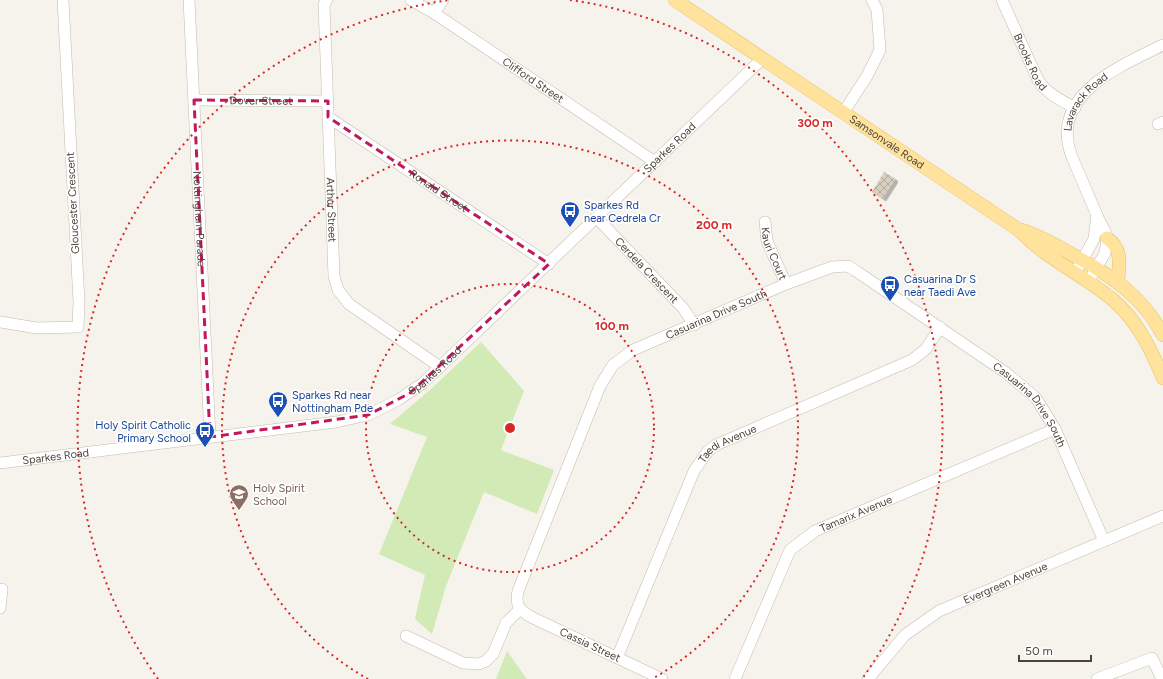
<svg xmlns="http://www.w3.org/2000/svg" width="1163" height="679" viewBox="0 0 1163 679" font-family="Figtree,sans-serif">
  <defs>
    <pattern id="building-cross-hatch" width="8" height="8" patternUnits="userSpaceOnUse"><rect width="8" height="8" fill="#d8cfc1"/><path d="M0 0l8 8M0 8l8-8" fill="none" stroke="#b1aa9e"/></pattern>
    <filter id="shadow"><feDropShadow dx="4" dy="2.5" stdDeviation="0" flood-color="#0004"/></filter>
  </defs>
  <rect width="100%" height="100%" fill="#f6f3ec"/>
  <g fill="#d2eab5">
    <polygon points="481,342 524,391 501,450 554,470 537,514 484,492 446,586 432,634 415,619 425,575 379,554 427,437 390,424 431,389"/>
    <polygon points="507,651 527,679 496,679"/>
  </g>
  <polygon fill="url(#building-cross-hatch)" filter="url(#shadow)" points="884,172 895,179 882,199 872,192"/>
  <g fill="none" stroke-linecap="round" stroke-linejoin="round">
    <defs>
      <g id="minor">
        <path id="s1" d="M189,0L210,437"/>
        <path id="s2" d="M327,0L324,4L334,276L338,290L349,304L440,367"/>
        <path id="s3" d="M411,0L434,13L655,162"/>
        <path id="s4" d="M1002,0L1038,80C1047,94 1061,100 1075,108"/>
        <polyline points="434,13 443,0"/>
        <path id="s5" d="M194,100L328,101"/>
        <polyline points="843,113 867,76 880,50 877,10 872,0"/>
        <path id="s6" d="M328,117L549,264"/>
        <polyline points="1158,124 1163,122"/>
        <path id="s7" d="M597,218L683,308L694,325"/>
        <path id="s8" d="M765,222L767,241L786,284"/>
        <polyline points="1075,273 1094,239 1097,215"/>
        <path id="s9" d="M1088,282L1105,253L1107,238C1105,228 1099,222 1096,213C1088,194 1080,176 1072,157C1048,95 1120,66 1163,45"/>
        <polyline points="0,322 37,328 78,327 79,302 63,0"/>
        <path id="s10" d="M0,463L336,422L368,415L398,400L423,383L762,59"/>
        <polyline points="0,608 2,589"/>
        <polyline points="406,636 463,663 479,664 486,661 493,654 506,623 519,610"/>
        <path id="s11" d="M617,658L694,471L708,451L716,445L912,360L926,349L940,327"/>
        <path id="s12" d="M662,679L531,617C519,610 515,605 518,591L600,386L613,365L633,350L786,284L832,267L848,266L856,271L1005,372L1036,398L1055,429L1104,541"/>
        <path id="s13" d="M735,679L790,550L815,531L1055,429"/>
        <path id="s14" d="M868,679L905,635L939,611L1163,516"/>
        <polyline points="1097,679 1152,658 1162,679"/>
      </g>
      <g id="major">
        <path id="s15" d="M675,0L1019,230C1046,259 1082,274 1112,299C1137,320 1151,349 1163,378"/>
        <path d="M1021,230C1040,236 1056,245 1073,255C1111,275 1143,297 1163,335"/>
        <path d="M1107,238C1123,249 1119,264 1118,281"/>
      </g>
    </defs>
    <use href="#minor" stroke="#c2bbae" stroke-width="12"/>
    <use href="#major" stroke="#e6c16a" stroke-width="14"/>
    <use href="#minor" stroke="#fff" stroke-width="11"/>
    <use href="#major" stroke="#ffe39c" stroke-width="13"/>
  </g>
  <path fill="none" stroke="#c2185b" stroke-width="3" stroke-dasharray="8 5" stroke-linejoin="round" d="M194,100L328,101V117L549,264L410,393L368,415L210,437Z"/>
  <g fill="none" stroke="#d62828" stroke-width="2" stroke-dasharray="2 4">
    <circle cx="510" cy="428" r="144"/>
    <path d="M368 679A288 288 0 1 1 652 679"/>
    <path d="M158 679A432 432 0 0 1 450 0M570 0A432 432 0 0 1 862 679"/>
  </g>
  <defs>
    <symbol id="bus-pin" viewBox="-11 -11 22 30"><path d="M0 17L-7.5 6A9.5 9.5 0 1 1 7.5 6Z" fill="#1a4fb4" stroke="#fff"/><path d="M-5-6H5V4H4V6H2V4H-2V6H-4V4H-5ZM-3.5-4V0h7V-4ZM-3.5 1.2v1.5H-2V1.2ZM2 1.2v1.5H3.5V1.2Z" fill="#fff"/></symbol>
    <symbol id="school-pin" viewBox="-11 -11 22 30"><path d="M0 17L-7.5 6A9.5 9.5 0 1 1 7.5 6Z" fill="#8d6e63" stroke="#fff"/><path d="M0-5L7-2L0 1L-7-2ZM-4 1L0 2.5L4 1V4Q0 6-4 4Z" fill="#fff"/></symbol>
  </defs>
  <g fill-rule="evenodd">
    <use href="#bus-pin" x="559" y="200" width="22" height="30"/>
    <use href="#bus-pin" x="879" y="274" width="22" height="30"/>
    <use href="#bus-pin" x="267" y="390" width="22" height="30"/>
    <use href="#bus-pin" x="194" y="420" width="22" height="30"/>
    <use href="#school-pin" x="228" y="483" width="22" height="30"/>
  </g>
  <g text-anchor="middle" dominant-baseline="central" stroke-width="3.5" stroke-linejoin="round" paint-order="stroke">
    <g font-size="11" fill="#4b4439" stroke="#fff">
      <text stroke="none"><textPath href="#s4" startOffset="68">Brooks Road</textPath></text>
      <text stroke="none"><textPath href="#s3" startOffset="146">Clifford Street</textPath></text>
      <text stroke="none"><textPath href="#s5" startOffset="67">Dover Street</textPath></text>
      <text stroke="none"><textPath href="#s9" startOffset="199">Lavarack Road</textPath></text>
      <text stroke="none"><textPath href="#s15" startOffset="255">Samsonvale Road</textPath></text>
      <text stroke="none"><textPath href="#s10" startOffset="776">Sparkes Road</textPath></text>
      <text stroke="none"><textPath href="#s6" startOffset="133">Ronald Street</textPath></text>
      <text transform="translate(73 203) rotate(-93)">Gloucester Crescent</text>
      <text stroke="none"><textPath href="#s2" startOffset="211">Arthur Street</textPath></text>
      <text stroke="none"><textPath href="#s1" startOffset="219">Nottingham Parade</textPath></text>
      <text stroke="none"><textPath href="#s8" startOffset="33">Kauri Court</textPath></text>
      <text stroke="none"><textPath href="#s7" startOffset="72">Cerdela Crescent</textPath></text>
      <text stroke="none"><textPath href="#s12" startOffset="538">Casuarina Drive South</textPath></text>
      <text stroke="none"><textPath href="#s10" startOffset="452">Sparkes Road</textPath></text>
      <text stroke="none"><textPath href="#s12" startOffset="910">Casuarina Drive South</textPath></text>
      <text stroke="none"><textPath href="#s11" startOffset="247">Taedi Avenue</textPath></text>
      <text stroke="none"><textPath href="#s10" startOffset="56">Sparkes Road</textPath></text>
      <text stroke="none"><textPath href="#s13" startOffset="216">Tamarix Avenue</textPath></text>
      <text stroke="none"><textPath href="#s14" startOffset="171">Evergreen Avenue</textPath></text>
      <text transform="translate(590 645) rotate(25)">Cassia Street</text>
    </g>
    <g font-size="11" fill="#164399" stroke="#fff" text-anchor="start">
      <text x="584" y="205">Sparkes Rd<tspan x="584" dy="13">near Cedrela Cr</tspan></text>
      <text x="904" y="279">Casuarina Dr S<tspan x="904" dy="13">near Taedi Ave</tspan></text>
      <text x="292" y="395">Sparkes Rd near<tspan x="292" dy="13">Nottingham Pde</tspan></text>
      <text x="191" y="425" text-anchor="end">Holy Spirit Catholic<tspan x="191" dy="13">Primary School</tspan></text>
    </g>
    <g font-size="11" fill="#785e54" stroke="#fff" text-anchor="start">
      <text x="253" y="488">Holy Spirit<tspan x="253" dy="13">School</tspan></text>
    </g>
  </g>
  <circle cx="510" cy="428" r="6" fill="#d62828" stroke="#fff" stroke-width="2"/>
  <g font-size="12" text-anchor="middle" font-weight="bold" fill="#d62828" stroke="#fff" stroke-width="3.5" stroke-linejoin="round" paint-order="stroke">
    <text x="815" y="127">300 m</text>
    <text x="714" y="229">200 m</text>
    <text x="612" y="330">100 m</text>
  </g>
  <path d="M1019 655v6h72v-6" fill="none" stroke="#4b4439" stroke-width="2"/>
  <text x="1025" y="655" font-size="12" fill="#4b4439" stroke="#ffffff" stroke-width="3" paint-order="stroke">50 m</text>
</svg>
